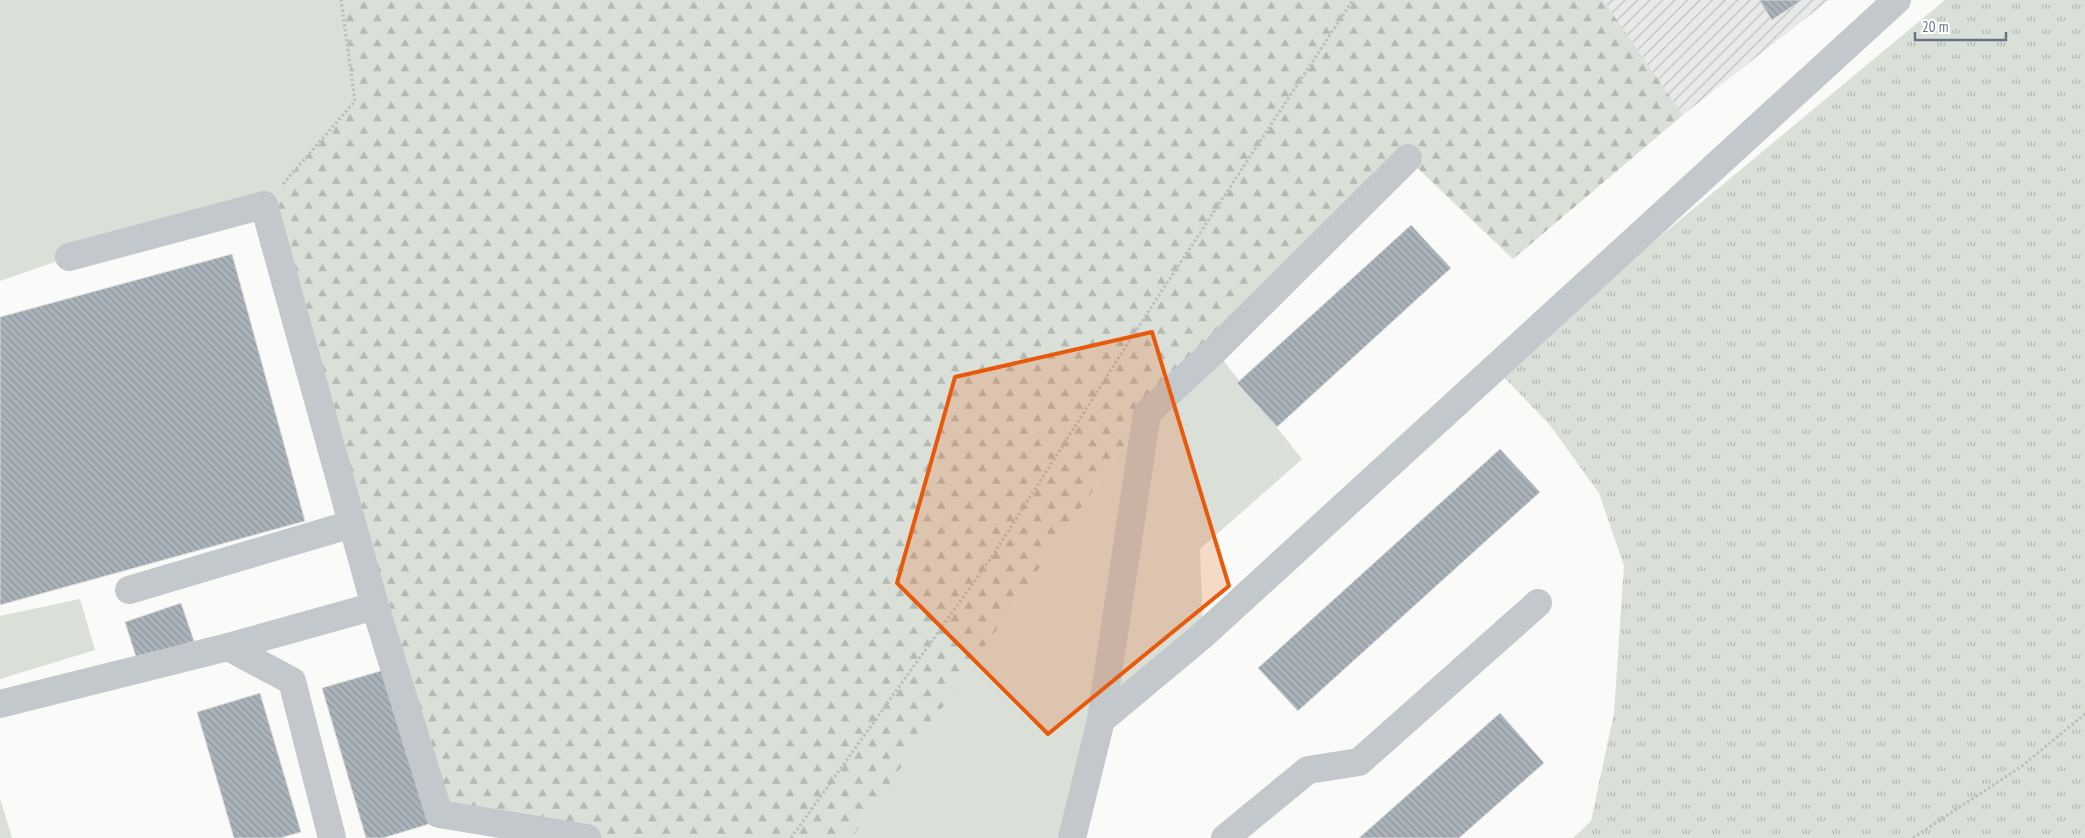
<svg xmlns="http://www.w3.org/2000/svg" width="2085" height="838" viewBox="0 0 2085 838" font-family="'PT Sans Narrow',sans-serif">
  <defs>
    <pattern id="industrial-furrows" width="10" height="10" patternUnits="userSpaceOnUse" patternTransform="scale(1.25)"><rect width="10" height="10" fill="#e8e9e9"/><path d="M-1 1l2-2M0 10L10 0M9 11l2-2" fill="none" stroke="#c0c1c2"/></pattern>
    <pattern id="forest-firs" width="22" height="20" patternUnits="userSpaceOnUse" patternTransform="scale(1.25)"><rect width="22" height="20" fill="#dadfd7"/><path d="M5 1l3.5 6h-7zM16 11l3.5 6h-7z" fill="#b4b9b4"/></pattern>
    <pattern id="park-tufts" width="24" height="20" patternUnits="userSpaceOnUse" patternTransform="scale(1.25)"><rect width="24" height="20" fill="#dadfd7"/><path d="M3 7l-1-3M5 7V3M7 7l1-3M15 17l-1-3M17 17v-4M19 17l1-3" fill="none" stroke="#b4b9b4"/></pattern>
    <pattern id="building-back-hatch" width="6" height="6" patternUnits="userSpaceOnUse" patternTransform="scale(1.25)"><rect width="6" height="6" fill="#aab3b9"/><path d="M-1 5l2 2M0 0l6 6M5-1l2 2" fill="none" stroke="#8e969c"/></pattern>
  </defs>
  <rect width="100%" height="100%" fill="#fafaf8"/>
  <polygon fill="url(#industrial-furrows)" points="1603,0 1829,0 1683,115"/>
  <g fill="#dadfd7">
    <polygon points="0,0 341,0 355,101 264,205 69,257 0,281"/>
    <polygon points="1215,350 1302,459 1200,549 1203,635 1101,720 1072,838 852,838 1147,413"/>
    <polygon points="80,599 95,650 0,679 0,616"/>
    <polygon points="0,798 12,838 0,838"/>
  </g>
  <polygon fill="url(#forest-firs)" points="341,0 1603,0 1683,115 1513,259 1408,159 1147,413 852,838 587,838 439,814 264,205 355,101"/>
  <polygon fill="url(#park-tufts)" points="1945,0 2085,0 2085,838 1573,838 1591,821 1614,713 1624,566 1599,493 1549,424 1498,371"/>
  <g fill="url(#building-back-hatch)" stroke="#dcdcda">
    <polygon points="1759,0 1802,0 1772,20"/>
    <polygon points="1411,225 1451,268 1277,427 1237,383"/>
    <polygon points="232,254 305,521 0,605 0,317"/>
    <polygon points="1500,449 1540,492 1298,711 1258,668"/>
    <polygon points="181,603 194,641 137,660 125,622"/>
    <polygon points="384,670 429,824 383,838 366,838 322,688"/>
    <polygon points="260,693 301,832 280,838 234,838 197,712"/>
    <polygon points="1500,713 1544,763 1459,838 1359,838"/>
  </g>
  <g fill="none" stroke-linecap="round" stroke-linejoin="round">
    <g stroke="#bbbfc2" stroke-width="3" stroke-dasharray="2.5 2.5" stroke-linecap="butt">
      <polyline points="283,184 355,101 341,0"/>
      <polyline points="791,838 989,561 1146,315 1353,0"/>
      <polyline points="1913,838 2022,766 2085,714"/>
    </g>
    <g stroke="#c3c8cc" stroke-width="28">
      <polyline points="69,257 264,205 375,606 228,647"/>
      <polyline points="129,590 352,524"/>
      <polyline points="375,606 439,814 587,838"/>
      <polyline points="0,704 228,647 292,681 332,838"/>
      <polyline points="1101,720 1203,635 1897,0"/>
      <polyline points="1072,838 1101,720 1147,413 1215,350 1408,158"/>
      <polyline points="1225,838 1308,770 1359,762 1538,603"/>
    </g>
  </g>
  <path fill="#e8590c" fill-opacity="0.2" stroke="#e8590c" stroke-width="4" stroke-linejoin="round" d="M1152,332L1229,586L1048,734L897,583L955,377Z"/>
  <path d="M1915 32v8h91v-8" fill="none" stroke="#657683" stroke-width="2.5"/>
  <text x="1922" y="32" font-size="15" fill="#657683" stroke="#ffffff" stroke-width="4" paint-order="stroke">20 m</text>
</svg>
